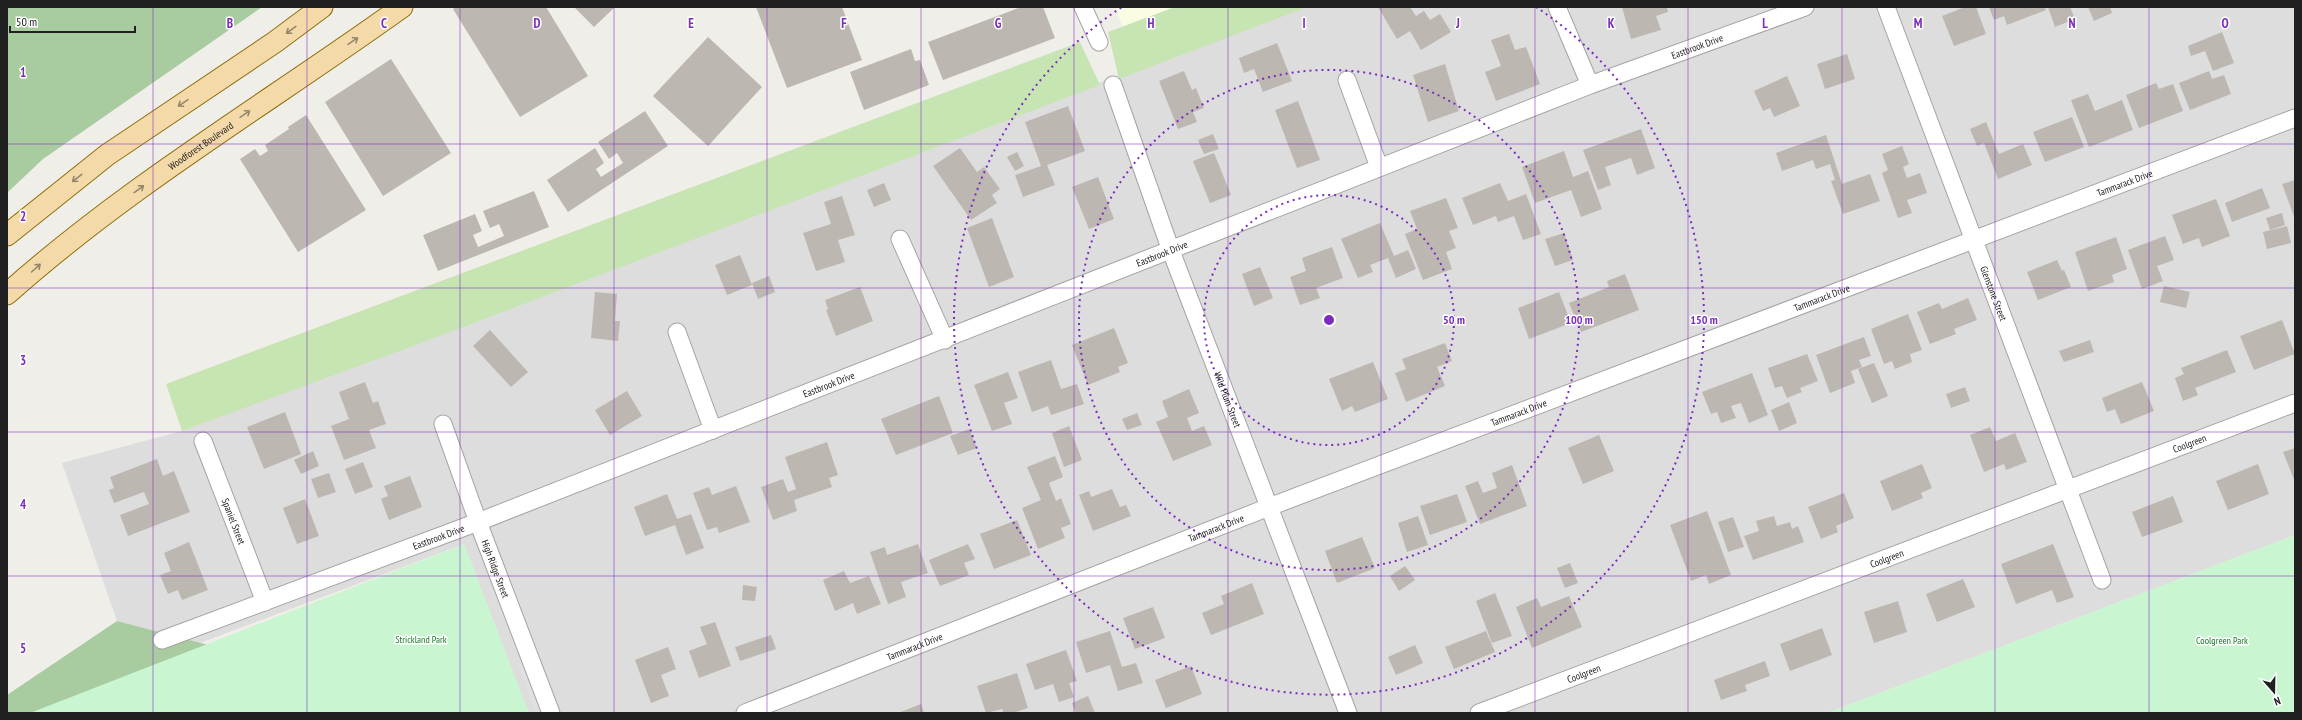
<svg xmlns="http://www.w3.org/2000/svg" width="2302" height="720" viewBox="0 0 2302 720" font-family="'PT Sans Narrow',sans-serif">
  <rect width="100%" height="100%" fill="#f0eee8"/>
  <polygon fill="#dedddd" points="1298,7 2295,7 2295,535 1827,713 528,713 464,544 200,643 117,621 62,463 182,431"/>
  <polygon fill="#fafce4" points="1115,7 1183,7 1124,30"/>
  <g fill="#c7e5b3">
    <polygon points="1175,7 1307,7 1119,79 1108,32"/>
    <polygon points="1080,42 1100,85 413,346 182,431 166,384"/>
  </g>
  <g fill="#a9cba0">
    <polygon points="7,7 262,7 43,159 7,193"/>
    <polygon points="117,621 258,658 294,713 7,713 7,695"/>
  </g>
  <g fill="#caf5d1">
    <polygon points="2295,535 2295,713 1827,713"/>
    <polygon points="464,544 529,713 30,713"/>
  </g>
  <polygon fill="#e0e0e0" points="527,662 546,713 536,713 518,665"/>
  <g fill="#bdb7b1">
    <polygon points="456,7 546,7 588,76 520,117 453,9"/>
    <polygon points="574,7 615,7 594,27"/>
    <polygon points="756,7 842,7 862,60 787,88"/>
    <polygon points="1043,7 1055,38 943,80 928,42 1019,8"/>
    <polygon points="1378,7 1410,7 1416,16 1424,11 1430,20 1440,14 1451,32 1421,50 1410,31 1397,39"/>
    <polygon points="1622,7 1667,7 1668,12 1656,16 1661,30 1631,39"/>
    <polygon points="1965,7 1976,7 1986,34 1954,46 1942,16"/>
    <polygon points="1989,7 2045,7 2046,10 2007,25 2004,16 1994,20"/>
    <polygon points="2048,7 2070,7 2075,19 2055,27"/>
    <polygon points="2088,7 2110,7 2112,13 2094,21"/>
    <polygon points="2222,32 2234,63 2213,71 2205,51 2191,56 2188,46"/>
    <polygon points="1509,34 1515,50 1526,47 1540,84 1496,101 1485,72 1501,66 1491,40"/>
    <polygon points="708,37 762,87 708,146 653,96"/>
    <polygon points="1277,43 1292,81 1263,92 1254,69 1244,73 1239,58"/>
    <polygon points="911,49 915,61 920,60 929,85 864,110 850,72"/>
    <polygon points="1847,54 1855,79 1825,89 1817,64"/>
    <polygon points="391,59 451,153 383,196 325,102"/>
    <polygon points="1445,64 1459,111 1428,122 1413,75"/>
    <polygon points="1184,71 1192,90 1196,88 1204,108 1193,112 1197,122 1178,129 1159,81"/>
    <polygon points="2209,71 2212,79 2224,75 2231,94 2190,110 2179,83"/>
    <polygon points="1787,76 1800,106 1774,117 1770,108 1763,111 1754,91"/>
    <polygon points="2156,83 2159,89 2173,84 2183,111 2139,128 2126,95"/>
    <polygon points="2088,94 2095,111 2122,100 2133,130 2089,147 2071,100"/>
    <polygon points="1298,101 1320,160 1297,168 1275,110"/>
    <polygon points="1068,106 1085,151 1047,165 1055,185 1023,197 1015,175 1041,166 1025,122"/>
    <polygon points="645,111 668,146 568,212 547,180 595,148 604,163 596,169 601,177 623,163 617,153 609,159 598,142"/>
    <polygon points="306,115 366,210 298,252 240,159 255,149 260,156 268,151 265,145 289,129 288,127"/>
    <polygon points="2072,117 2084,147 2045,162 2033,132"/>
    <polygon points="1986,122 1999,154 2023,144 2032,165 1998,179 1984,143 1977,146 1970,129"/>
    <polygon points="1641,129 1655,168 1637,175 1631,158 1605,167 1611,185 1598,190 1583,150"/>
    <polygon points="1213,134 1219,149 1204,154 1198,140"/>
    <polygon points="1826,135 1842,184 1870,174 1880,201 1843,214 1831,181 1835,180 1830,164 1816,169 1813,160 1782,171 1776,153"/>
    <polygon points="1902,146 1909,164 1903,167 1907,178 1920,173 1927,193 1907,200 1912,213 1898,218 1882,173 1888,170 1882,154"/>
    <polygon points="960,148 977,172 984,167 1000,189 992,195 997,203 971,220 933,166"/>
    <polygon points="1564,151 1573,177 1588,171 1602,209 1581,217 1571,190 1535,203 1522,167"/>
    <polygon points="1017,152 1024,166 1015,171 1007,157"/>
    <polygon points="1214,153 1231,195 1210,203 1193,161"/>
    <polygon points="1098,177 1114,219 1089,229 1072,187"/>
    <polygon points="2295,180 2295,219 2282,184"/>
    <polygon points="884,183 891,200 874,207 867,190"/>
    <polygon points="1500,183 1508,201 1526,194 1541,234 1523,240 1514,216 1498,222 1496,216 1473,225 1462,198"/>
    <polygon points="2262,188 2270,208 2232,222 2225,203"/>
    <polygon points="534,191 549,227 438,271 423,235 475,214 482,231 473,235 478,247 504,236 499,224 490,228 483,211"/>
    <polygon points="842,196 855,235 838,240 845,262 816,271 803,233 831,224 824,202"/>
    <polygon points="1446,198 1458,228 1449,231 1456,248 1446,252 1452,269 1423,280 1405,234 1417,229 1410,211"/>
    <polygon points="2216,199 2230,236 2202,247 2199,238 2183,244 2172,215"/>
    <polygon points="2282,213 2285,225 2270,230 2266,218"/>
    <polygon points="992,218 1014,277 989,287 967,228"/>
    <polygon points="1380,223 1394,256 1408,250 1416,269 1396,278 1388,258 1370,265 1373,272 1358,278 1341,239"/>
    <polygon points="2287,226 2291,243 2267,249 2263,232"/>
    <polygon points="1564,233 1573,260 1555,266 1545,239"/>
    <polygon points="2165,236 2174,260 2157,266 2163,281 2142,289 2128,250"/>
    <polygon points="2116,237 2127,269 2112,275 2114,282 2088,291 2075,252"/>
    <polygon points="1332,247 1343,278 1316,288 1320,298 1300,305 1290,277 1306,271 1302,258"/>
    <polygon points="740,255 752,285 727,295 715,265"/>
    <polygon points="2057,260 2062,271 2064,270 2071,287 2038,300 2027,272"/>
    <polygon points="1260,267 1273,298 1254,306 1242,274"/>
    <polygon points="1625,274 1639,310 1581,332 1569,303 1609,287 1607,281"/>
    <polygon points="769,276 775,292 758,299 752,283"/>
    <polygon points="2164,286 2190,292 2186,308 2160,302"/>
    <polygon points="860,287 873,321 836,336 826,310 828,309 825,300"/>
    <polygon points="595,292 617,294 615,321 620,321 618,341 591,338"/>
    <polygon points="1559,292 1571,323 1529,339 1518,308"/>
    <polygon points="1968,298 1977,320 1954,329 1956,334 1930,344 1917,312 1939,303 1942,309"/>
    <polygon points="1908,314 1922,350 1910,354 1912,362 1895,369 1892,361 1884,364 1871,329"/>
    <polygon points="2282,320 2295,354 2254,370 2240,336"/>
    <polygon points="1114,328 1128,363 1118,367 1120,372 1088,385 1072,345"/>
    <polygon points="490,330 528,372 511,387 473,346"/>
    <polygon points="1864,337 1871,356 1859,360 1862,367 1851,371 1855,383 1830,393 1816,355"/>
    <polygon points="2090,340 2094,352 2064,362 2059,351"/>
    <polygon points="1445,343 1452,361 1437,367 1445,386 1406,402 1395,373 1406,369 1402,359"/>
    <polygon points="2227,350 2236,372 2195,388 2198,395 2183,401 2175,378 2184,374 2181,368"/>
    <polygon points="1807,354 1818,381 1800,388 1802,392 1787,398 1782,386 1775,388 1768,368"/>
    <polygon points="1051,360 1061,389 1077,384 1084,404 1051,415 1048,406 1032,412 1018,372"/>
    <polygon points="1373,362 1388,399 1355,412 1352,406 1342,411 1329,379"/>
    <polygon points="1874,363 1888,396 1872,403 1858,369"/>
    <polygon points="1008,372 1018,398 1004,403 1012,424 992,431 974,385"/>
    <polygon points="1752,373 1768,415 1749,423 1741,403 1731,406 1736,418 1721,423 1717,412 1711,414 1702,392"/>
    <polygon points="365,382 373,403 378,401 386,424 369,430 376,448 344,460 331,426 349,419 339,392"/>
    <polygon points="2142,382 2154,411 2121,424 2115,409 2107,412 2102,398"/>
    <polygon points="1965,387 1970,401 1951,408 1946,394"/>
    <polygon points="1189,389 1199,413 1187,418 1192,431 1204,426 1212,445 1173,461 1156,422 1168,417 1162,401"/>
    <polygon points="627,391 642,416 610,435 595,410"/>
    <polygon points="939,396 953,433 896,455 881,419"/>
    <polygon points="1789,402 1797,423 1779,431 1771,410"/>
    <polygon points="285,412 301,454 264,469 247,427"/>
    <polygon points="1137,413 1142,425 1127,430 1122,419"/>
    <polygon points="1069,426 1082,460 1064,467 1052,433"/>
    <polygon points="1990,427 1996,441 2015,433 2027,462 2006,470 2004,464 1984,472 1970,435"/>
    <polygon points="969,429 977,448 958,455 950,436"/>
    <polygon points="1599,435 1614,471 1583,484 1568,448"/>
    <polygon points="827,442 838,475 829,478 832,487 794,500 797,511 773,520 761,487 783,479 788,492 796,489 785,457"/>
    <polygon points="2295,448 2295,482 2283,452"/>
    <polygon points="313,451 319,466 301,474 294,460"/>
    <polygon points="1055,456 1063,477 1049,483 1056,501 1061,498 1071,524 1061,528 1065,538 1038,549 1022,508 1041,500 1027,467"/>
    <polygon points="157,459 163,476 174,471 190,512 128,536 120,515 149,504 144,492 114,503 109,490 114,488 110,477"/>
    <polygon points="363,462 373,487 355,494 345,469"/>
    <polygon points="1922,464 1932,488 1921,493 1923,498 1892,511 1880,481"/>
    <polygon points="2258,464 2269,494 2228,510 2216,481"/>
    <polygon points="1512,465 1527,506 1480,524 1465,486 1478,481 1483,493 1497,488 1492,473"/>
    <polygon points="329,473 336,492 318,498 311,479"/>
    <polygon points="410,476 422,507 389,520 381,499 388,496 384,486"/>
    <polygon points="736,486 750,522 719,533 717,527 707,530 693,493 709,487 712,495"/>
    <polygon points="1112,489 1120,507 1126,505 1131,516 1093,531 1079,495 1089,491 1091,497"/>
    <polygon points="1844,493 1854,518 1836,526 1838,532 1821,539 1808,507"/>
    <polygon points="667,494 677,519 691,514 704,548 686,555 675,525 645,536 634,507"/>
    <polygon points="1457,494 1467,522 1430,535 1420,506"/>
    <polygon points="2173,496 2183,522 2142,537 2132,512"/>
    <polygon points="305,499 319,536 297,544 283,508"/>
    <polygon points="1707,511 1731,575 1709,584 1706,575 1691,581 1670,525"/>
    <polygon points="1418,516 1428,545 1407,552 1398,523"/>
    <polygon points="1774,516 1777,526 1790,522 1792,529 1798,526 1804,542 1753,560 1744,536 1759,531 1756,521"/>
    <polygon points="1733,517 1744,547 1728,552 1718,522"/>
    <polygon points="1017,520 1031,555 994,569 980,534"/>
    <polygon points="1362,537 1375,568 1337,583 1325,551"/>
    <polygon points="189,542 208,590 182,600 178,590 168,594 160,575 171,571 164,553"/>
    <polygon points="918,544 928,573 901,582 906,597 888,604 870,552 885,547 887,555"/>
    <polygon points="968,544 975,559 964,563 969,575 940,586 929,560"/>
    <polygon points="2053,544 2074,597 2057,603 2052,590 2016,604 2001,564"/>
    <polygon points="1570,563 1578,583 1565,588 1557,568"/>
    <polygon points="1405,566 1415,580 1399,591 1390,576"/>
    <polygon points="844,571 850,583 869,576 881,604 857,614 853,603 835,611 823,580"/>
    <polygon points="1963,579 1975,607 1937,622 1926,594"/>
    <polygon points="1252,583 1264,614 1211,635 1202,613 1224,604 1221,596"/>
    <polygon points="743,585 757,587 755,601 742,600"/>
    <polygon points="1495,593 1512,636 1492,643 1476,601"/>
    <polygon points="1569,596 1582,627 1532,648 1516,607 1537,598 1541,607"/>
    <polygon points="1898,601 1907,632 1874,643 1864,612"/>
    <polygon points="1153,607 1165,638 1135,649 1123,618"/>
    <polygon points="715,622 731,666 699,678 689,651 707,644 700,627"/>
    <polygon points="1822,628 1832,655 1790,671 1780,644"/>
    <polygon points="1110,631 1122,667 1136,663 1143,683 1118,691 1110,665 1086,673 1076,642"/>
    <polygon points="1486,631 1495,652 1454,669 1445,647"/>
    <polygon points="771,635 776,649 740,661 735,647"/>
    <polygon points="1415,645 1423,663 1396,675 1388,657"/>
    <polygon points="668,647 676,669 661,675 669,696 651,703 635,660"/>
    <polygon points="1066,650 1077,681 1069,683 1074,697 1059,702 1053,684 1035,690 1026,664"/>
    <polygon points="1765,661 1770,676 1745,685 1747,691 1721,700 1714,680"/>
    <polygon points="1191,666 1202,694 1166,708 1155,680"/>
    <polygon points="1017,673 1028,708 1013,713 1004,713 1002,709 986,713 977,686"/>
    <polygon points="1088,696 1095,713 1076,713 1072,703"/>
    <polygon points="921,704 924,713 898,713"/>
  </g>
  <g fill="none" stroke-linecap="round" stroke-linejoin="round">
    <defs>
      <g id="minor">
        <polyline points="1083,7 1099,42"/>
        <polyline points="1557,7 1590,85"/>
        <path id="s1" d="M1886,7L2102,580"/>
        <polyline points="1347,80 1379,167"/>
        <path id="s2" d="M1113,85L1171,251L1348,713"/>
        <polyline points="900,239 945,340"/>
        <polyline points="677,332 713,430"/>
        <path id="s3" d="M443,424L478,522L551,713"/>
        <path id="s4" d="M203,441L265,602"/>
        <path id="s5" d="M162,640L478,522L1590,85L1805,7"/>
        <path id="s6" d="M745,713L1269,507L2295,118"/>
        <path id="s7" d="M1479,713L2295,403"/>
      </g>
      <g id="major">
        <polyline points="7,235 107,155 275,42 322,7"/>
        <path id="s8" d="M7,294C129,185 270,102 402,7"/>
      </g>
    </defs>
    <use href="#minor" stroke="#a4a4a4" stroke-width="19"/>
    <use href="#major" stroke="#8e700e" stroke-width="23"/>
    <use href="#minor" stroke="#fff" stroke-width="17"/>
    <use href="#major" stroke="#f4daa9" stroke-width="21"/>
  </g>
  <defs><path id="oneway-shaft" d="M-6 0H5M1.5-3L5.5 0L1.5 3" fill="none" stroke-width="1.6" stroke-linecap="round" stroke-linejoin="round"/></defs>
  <g stroke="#95866b">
    <use href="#oneway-shaft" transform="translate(291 30) rotate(144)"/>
    <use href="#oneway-shaft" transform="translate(353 41) rotate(-34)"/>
    <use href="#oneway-shaft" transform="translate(183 103) rotate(146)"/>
    <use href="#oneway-shaft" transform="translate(245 114) rotate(-34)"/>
    <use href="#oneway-shaft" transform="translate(77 178) rotate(142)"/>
    <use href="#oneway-shaft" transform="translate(139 189) rotate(-36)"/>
    <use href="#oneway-shaft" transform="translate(36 268) rotate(-42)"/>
  </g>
  <path fill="none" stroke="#7b2cbf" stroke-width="1" stroke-opacity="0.55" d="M153,7V713M307,7V713M460,7V713M614,7V713M767,7V713M921,7V713M1074,7V713M1228,7V713M1381,7V713M1535,7V713M1688,7V713M1842,7V713M1995,7V713M2149,7V713M7,144H2295M7,288H2295M7,432H2295M7,576H2295"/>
  <g fill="none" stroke="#7b2cbf" stroke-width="2" stroke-dasharray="2 4">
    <circle cx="1329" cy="320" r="125"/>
    <circle cx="1329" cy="320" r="250"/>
    <path d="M1536 7A375 375 0 1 1 1122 7"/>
  </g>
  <g text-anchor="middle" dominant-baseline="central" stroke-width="3" stroke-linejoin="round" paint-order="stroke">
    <g font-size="10" fill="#202020" stroke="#fff">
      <text stroke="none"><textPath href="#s5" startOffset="1646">Eastbrook Drive</textPath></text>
      <text stroke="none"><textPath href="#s8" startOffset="244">Woodforest Boulevard</textPath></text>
      <text stroke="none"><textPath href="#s6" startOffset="1478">Tammarack Drive</textPath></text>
      <text stroke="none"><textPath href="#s5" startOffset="1072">Eastbrook Drive</textPath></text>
      <text stroke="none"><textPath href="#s1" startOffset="306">Glenstone Street</textPath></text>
      <text stroke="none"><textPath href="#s6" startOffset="1154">Tammarack Drive</textPath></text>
      <text stroke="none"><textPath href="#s5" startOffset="714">Eastbrook Drive</textPath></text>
      <text stroke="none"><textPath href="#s2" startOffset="335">Wild Plum Street</textPath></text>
      <text stroke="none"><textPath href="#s6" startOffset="830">Tammarack Drive</textPath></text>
      <text stroke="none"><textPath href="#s7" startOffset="760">Coolgreen</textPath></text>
      <text stroke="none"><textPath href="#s4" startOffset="86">Spaniel Street</textPath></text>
      <text stroke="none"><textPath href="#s6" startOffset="506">Tammarack Drive</textPath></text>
      <text stroke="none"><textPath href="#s5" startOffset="295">Eastbrook Drive</textPath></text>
      <text stroke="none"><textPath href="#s7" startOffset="436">Coolgreen</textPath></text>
      <text stroke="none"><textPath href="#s3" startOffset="154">High Ridge Street</textPath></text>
      <text stroke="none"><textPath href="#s6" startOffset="182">Tammarack Drive</textPath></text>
      <text stroke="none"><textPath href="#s7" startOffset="112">Coolgreen</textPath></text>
    </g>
    <g font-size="10" fill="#167628" stroke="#fff">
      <text x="421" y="639">Strickland Park</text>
      <text x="2222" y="640">Coolgreen Park</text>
    </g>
  </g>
  <g font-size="13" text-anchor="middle" font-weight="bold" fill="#7b2cbf" stroke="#fff" stroke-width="3" stroke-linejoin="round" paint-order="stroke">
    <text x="230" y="28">B</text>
    <text x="384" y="28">C</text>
    <text x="537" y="28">D</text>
    <text x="691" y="28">E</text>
    <text x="844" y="28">F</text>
    <text x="998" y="28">G</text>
    <text x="1151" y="28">H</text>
    <text x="1304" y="28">I</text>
    <text x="1458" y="28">J</text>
    <text x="1611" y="28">K</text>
    <text x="1765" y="28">L</text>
    <text x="1918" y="28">M</text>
    <text x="2072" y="28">N</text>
    <text x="2225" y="28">O</text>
    <text x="23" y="77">1</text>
    <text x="23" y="221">2</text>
    <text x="23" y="365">3</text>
    <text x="23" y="509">4</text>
    <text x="23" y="653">5</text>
  </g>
  <circle cx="1329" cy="320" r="6" fill="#7b2cbf" stroke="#fff" stroke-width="2"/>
  <g font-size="12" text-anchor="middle" font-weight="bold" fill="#7b2cbf" stroke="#fff" stroke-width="3" stroke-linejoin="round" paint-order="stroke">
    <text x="1454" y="324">50 m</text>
    <text x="1579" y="324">100 m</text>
    <text x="1704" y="324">150 m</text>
  </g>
  <rect width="2302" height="720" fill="none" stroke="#202020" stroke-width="16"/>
  <g transform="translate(2274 692) rotate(160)" stroke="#ffffff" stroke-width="3" paint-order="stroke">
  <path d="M0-3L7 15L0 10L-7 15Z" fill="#202020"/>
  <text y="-6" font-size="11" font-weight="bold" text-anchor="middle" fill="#202020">N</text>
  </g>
  <path d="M10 26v6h125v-6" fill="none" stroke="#202020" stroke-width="2"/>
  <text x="16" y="26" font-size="12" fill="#202020" stroke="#ffffff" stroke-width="3" paint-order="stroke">50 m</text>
</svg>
